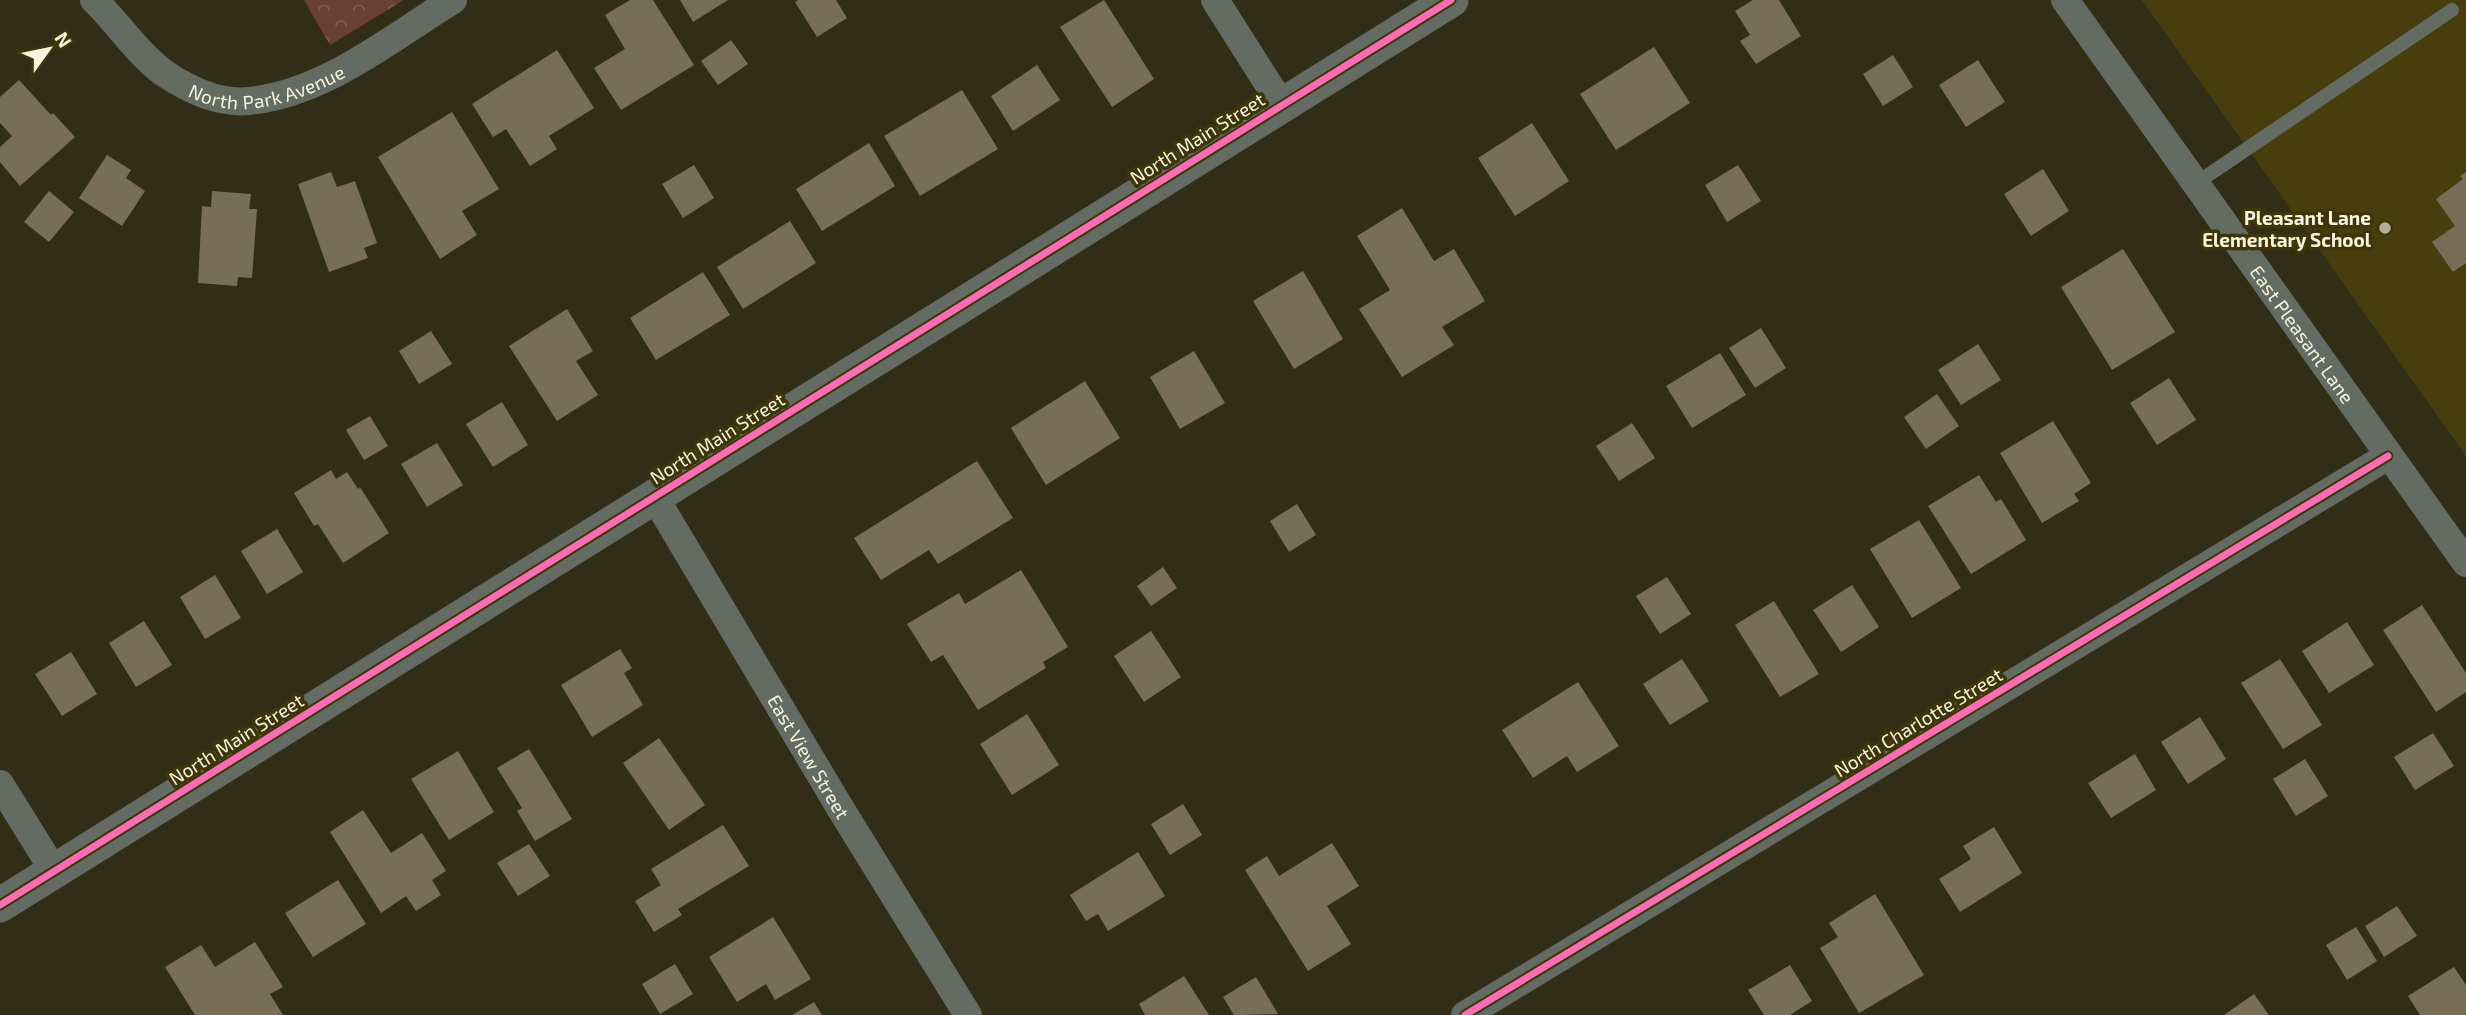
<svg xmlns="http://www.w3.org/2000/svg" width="2466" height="1015" viewBox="0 0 2466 1015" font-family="'Exo 2',sans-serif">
  <defs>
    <pattern id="park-crowns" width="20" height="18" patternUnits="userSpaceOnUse" patternTransform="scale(1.75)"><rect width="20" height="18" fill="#694032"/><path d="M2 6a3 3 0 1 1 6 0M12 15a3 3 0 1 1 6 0" fill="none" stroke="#7f5c4f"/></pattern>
  </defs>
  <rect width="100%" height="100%" fill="#322d17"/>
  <polygon fill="#473d0d" points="2142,0 2466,0 2466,456"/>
  <polygon fill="url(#park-crowns)" points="304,0 404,0 330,45"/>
  <g fill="#786e58">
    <polygon points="630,0 653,0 694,65 621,110 594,68 625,49 605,15"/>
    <polygon points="680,0 728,0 693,22"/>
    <polygon points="798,0 836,0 847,18 817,37 795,2"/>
    <polygon points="1104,0 1154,79 1112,107 1060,27"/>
    <polygon points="1753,0 1779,0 1801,36 1756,64 1740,41 1750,35 1735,11"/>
    <polygon points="731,40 748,64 718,85 701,61"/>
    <polygon points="1654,47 1690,103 1616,150 1580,94"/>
    <polygon points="557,50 594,108 549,136 557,149 530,166 506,129 493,137 472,104"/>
    <polygon points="1893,55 1913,87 1883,106 1863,74"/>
    <polygon points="1978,60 2005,102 1966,127 1939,85"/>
    <polygon points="1037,65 1060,100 1013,131 991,96"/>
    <polygon points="19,80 51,115 53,113 75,137 20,186 0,162 0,147 12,136 0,123 0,97"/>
    <polygon points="962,90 998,149 920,196 884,136"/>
    <polygon points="452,112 499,189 462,211 477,235 440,259 378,157"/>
    <polygon points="1532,123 1569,181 1515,216 1478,158"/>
    <polygon points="869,143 895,186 822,231 796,189"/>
    <polygon points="107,155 131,170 126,178 145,191 122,226 79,198"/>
    <polygon points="694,165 714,198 683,218 662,184"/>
    <polygon points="1738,165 1761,201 1727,222 1705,185"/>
    <polygon points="2043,169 2069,211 2031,236 2004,194"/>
    <polygon points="331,172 337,187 355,181 377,243 364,248 368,258 329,272 298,184"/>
    <polygon points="2466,172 2466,263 2453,272 2432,242 2455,226 2436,199 2463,179 2460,176"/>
    <polygon points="49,191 74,212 49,242 24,222"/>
    <polygon points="212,191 251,194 249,209 257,209 252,278 238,277 237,286 198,283 202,206 211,207"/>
    <polygon points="1402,208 1434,261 1454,249 1485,301 1442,327 1454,345 1402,377 1359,309 1390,290 1357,236"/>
    <polygon points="790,221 816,263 743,309 717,267"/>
    <polygon points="2123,249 2175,332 2112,370 2061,287"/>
    <polygon points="1303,271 1343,339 1294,369 1253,301"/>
    <polygon points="703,272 730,315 656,360 630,318"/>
    <polygon points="567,309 593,351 576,361 598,395 557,421 509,346"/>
    <polygon points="1761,328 1786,368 1755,388 1729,348"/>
    <polygon points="431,331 452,364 419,384 399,351"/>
    <polygon points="1978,344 2001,380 1961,405 1938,370"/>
    <polygon points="1194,351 1225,403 1180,429 1150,377"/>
    <polygon points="1720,353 1746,395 1692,428 1666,386"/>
    <polygon points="2169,378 2196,420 2157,445 2130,403"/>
    <polygon points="1085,381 1120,438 1046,485 1011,428"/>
    <polygon points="1937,394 1959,426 1926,449 1904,417"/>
    <polygon points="502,402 528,445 493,467 466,424"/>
    <polygon points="370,416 388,446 364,460 346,430"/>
    <polygon points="2053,421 2091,483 2074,494 2079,501 2042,523 2000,453"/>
    <polygon points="1632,423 1655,458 1619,481 1596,446"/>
    <polygon points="437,443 463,485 427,507 401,464"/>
    <polygon points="977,461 1013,518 938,564 929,550 881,580 854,538"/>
    <polygon points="331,470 336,479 347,472 358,489 360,487 389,533 343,563 318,524 314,526 294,493"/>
    <polygon points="1979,475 1996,502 2001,499 2026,540 1971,574 1928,506"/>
    <polygon points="1297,504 1316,535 1289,552 1270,521"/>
    <polygon points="1919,520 1961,588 1912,618 1870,549"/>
    <polygon points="277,529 303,572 267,594 241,551"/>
    <polygon points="1163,567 1177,588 1151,606 1137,586"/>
    <polygon points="1021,570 1068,647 1043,662 1046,668 978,710 943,655 931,662 907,624 959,593 965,604"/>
    <polygon points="215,575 241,618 205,639 180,597"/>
    <polygon points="1667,577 1691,614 1660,634 1636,596"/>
    <polygon points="1852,585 1879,627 1841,652 1813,610"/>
    <polygon points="1774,601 1819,674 1780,697 1735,625"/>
    <polygon points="2422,605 2466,673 2466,692 2436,712 2383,630"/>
    <polygon points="144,621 172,665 136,687 109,643"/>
    <polygon points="2347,622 2374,665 2329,693 2302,651"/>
    <polygon points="1151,631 1181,677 1144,702 1114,656"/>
    <polygon points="620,649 632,668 624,673 643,705 592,737 561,685"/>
    <polygon points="71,652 97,694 62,716 35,674"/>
    <polygon points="1682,659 1709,701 1670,725 1643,684"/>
    <polygon points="2280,659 2322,725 2283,749 2241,683"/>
    <polygon points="1578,682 1619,746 1577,772 1567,756 1533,778 1502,730"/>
    <polygon points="1027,714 1059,765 1012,795 980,744"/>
    <polygon points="2200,717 2226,759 2188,784 2161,742"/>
    <polygon points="2433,733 2454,766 2415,790 2394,757"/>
    <polygon points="659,738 705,805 669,830 623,763"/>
    <polygon points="529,749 572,819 535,841 517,811 522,808 497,768"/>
    <polygon points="458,751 494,812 449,840 411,779"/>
    <polygon points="2135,754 2156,790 2111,818 2088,783"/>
    <polygon points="2305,759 2328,796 2296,816 2273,779"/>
    <polygon points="1183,804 1202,835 1170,855 1151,824"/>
    <polygon points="363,810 391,853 422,833 446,871 432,880 441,895 416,911 406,896 381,913 330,832"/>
    <polygon points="723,825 749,866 678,909 682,915 654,932 635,901 661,885 651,869"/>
    <polygon points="1994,827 2022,873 1960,912 1939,879 1971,859 1963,846"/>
    <polygon points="1332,843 1359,886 1327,906 1351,944 1308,971 1245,870 1267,856 1279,876"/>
    <polygon points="529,844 550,876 518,896 497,863"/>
    <polygon points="1138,852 1165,896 1108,931 1098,914 1086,921 1070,895"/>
    <polygon points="338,880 366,924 313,957 285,913"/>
    <polygon points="1875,894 1924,975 1859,1013 1820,948 1838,937 1829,923"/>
    <polygon points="2397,906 2417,936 2384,957 2365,926"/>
    <polygon points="773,917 811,979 775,1000 766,984 737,1002 709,957"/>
    <polygon points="2356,927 2377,961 2347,980 2326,945"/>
    <polygon points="255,942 283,987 270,994 283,1015 195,1015 165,967 201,945 215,967"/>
    <polygon points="675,964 693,994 660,1014 642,984"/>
    <polygon points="1790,965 1812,1001 1790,1015 1764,1015 1748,990"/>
    <polygon points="2454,967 2466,985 2466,1015 2420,1015 2408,996"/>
    <polygon points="1184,976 1209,1015 1145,1015 1139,1004"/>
    <polygon points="1256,977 1278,1014 1234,1015 1223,997"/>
    <polygon points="2254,994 2269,1015 2224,1015"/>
    <polygon points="814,1002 822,1015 792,1015"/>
  </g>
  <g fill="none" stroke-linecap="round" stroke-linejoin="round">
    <polyline stroke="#646b63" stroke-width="14" points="2195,184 2452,10"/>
    <g stroke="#646b63" stroke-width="28">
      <path id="s1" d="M94,0C118,23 137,53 164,73C189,90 218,104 249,101C324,94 391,38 453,0"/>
      <polyline points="1215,0 1281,104"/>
      <path id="s2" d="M2065,0L2466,563"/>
      <path id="s3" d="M654,496L842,811L968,1015"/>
      <polyline points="0,784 54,871"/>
      <polyline points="1465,1015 2388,456"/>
    </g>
    <polyline stroke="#646b63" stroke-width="35" points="0,905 1451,0"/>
    <defs>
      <g id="cycleway">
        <polyline points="0,905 1451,0"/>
        <polyline points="1465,1015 2388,456"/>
      </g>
    </defs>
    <use href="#cycleway" stroke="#3e350b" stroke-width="11"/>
    <use href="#cycleway" stroke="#f96db3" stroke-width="7"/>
  </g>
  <circle fill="#b2ae97" stroke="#3e350b" stroke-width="2.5" cx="2385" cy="228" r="7"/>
  <g text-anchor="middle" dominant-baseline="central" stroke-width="7" stroke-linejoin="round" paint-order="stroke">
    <g font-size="19" fill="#f7f3dc" stroke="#3e350b">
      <text stroke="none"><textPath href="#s1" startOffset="212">North Park Avenue</textPath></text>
      <text transform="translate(1197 138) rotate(-32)">North Main Street</text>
      <text stroke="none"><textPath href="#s2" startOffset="410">East Pleasant Lane</textPath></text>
      <text transform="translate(717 438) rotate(-32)">North Main Street</text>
      <text transform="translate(1918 722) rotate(-31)">North Charlotte Street</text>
      <text transform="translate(236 739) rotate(-32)">North Main Street</text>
      <text stroke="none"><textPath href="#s3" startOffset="303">East View Street</textPath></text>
    </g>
    <g font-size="19" font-weight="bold" fill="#f7f3dc" stroke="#3e350b" text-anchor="end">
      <text x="2371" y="217">Pleasant Lane<tspan x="2371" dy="22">Elementary School</tspan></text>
    </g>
  </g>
  <g transform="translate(49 49) rotate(57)" stroke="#3e350b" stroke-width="5" paint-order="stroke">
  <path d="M0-5L12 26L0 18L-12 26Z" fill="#f7f3dc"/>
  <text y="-10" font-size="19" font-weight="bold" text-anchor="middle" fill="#f7f3dc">N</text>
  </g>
</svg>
